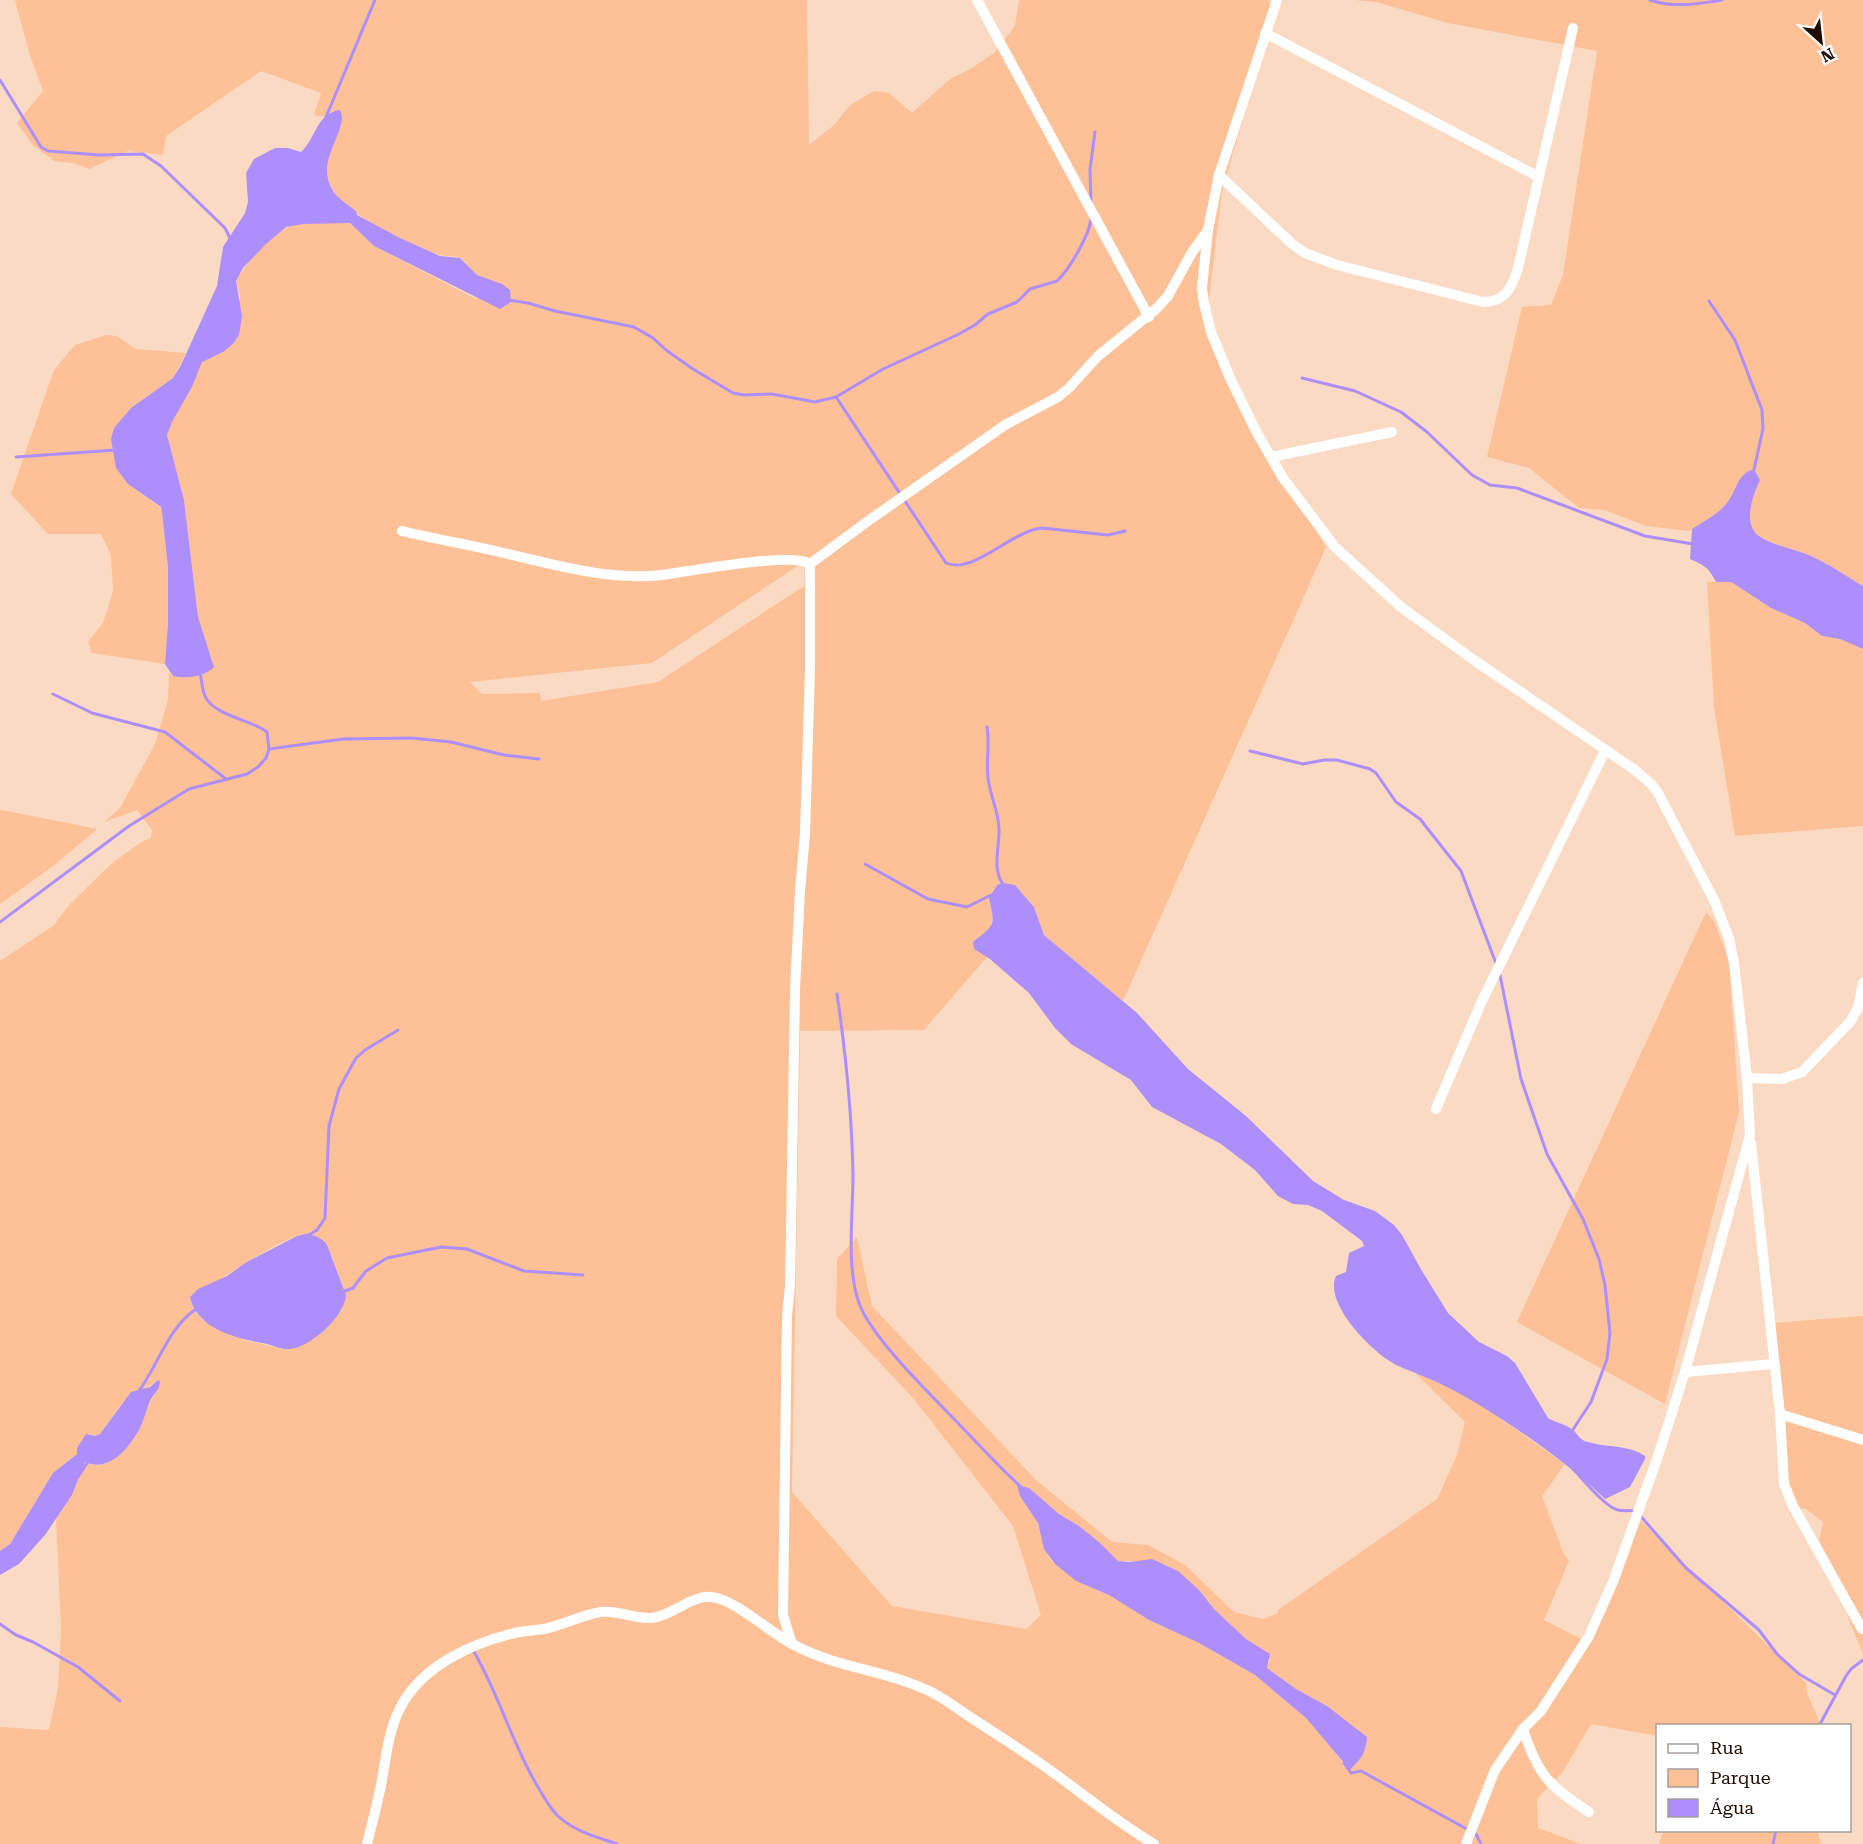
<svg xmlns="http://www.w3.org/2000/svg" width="1863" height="1844" viewBox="0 0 1863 1844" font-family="'Roboto Serif',serif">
  <rect width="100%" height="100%" fill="#fbdac4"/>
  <g fill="#fec097" fill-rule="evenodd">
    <path d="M15,0H807L809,145L834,125L850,105L874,91L889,93L912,113L950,79L972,68L994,53L1015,26L1019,0H1269L1273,16L1222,191L1206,324L1240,405L1326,547L1123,1001L1044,935L1034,907L1015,885H997L989,898C993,917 998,929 976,939L974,949L987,957L924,1030L800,1031L792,1492L892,1606L1026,1629L1041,1615L1013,1526L913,1398L836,1316L837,1259L857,1237L872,1306L1036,1480L1112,1542L1148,1545L1185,1565L1234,1612L1263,1619L1278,1613V1610L1437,1499L1457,1455L1465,1422L1416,1374C1471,1391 1517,1432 1565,1464L1542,1496L1563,1552L1569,1561L1544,1620L1581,1639L1616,1577L1638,1518L1806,1683L1807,1693L1820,1723L1819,1725L1658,1726L1657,1736L1591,1724L1564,1770L1537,1799L1538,1828L1581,1844H0V1727L49,1730L58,1689L61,1627L56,1519L72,1495L85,1462C107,1474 131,1447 140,1428C144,1419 146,1409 151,1401C155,1392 160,1390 160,1380H158L123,1402L100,1434L95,1436L86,1434L77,1454L53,1473L10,1544L0,1551V961L53,926L70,904L111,864L141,842L151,838L152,830L137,810L104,822L120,808L155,744L168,700L169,672L173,676L213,661L205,643L198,617L184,500L167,435L172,422L192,387L202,361L223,352L240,297L236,281C247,262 265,240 284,229C297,221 335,221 350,223L374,246L476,299L502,284C494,281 483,279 476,274C470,270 466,261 460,258C453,255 444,257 437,254C407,241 334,213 328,177C325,160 334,139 342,125L334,111L324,117L314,115L321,93L261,71L166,136L163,155L128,151L89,169L73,163L54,161L33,145L17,123L43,91L30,56ZM805,561L804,586L658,682L541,701L540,693L482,694L470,682L652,663ZM302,1234L331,1254L344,1290L341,1311L316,1337L282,1349L244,1340L204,1321L196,1313L190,1298C226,1277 263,1248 302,1234ZM1020,1496L1059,1514L1079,1526L1118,1561H1138L1200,1591L1214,1609L1246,1639L1267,1652L1270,1660L1267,1668L1296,1689L1327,1706L1366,1741V1748L1343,1763L1320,1733L1306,1718L1255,1675L1199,1643L1149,1620L1109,1595L1076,1581L1055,1564L1049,1558L1035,1516Z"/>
    <path d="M1354,0H1863V586C1846,576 1829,564 1811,556C1795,549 1774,546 1759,536C1742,524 1753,495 1760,480L1742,476L1728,502L1720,511L1689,531L1646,526L1604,510L1579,508L1529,468L1487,457L1522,307L1551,305L1563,275L1597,51L1448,23L1376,2Z"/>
    <polygon points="106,335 117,336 135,349 186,353 173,378 131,408 128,484 161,508 162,512 168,568 168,623 165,664 92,653 88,642 103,623 113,591 111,555 101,534 48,534 11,494 54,370 75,345"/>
    <polygon points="1707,582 1731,582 1771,608 1805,623 1822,636 1840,639 1863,649 1863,826 1735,836 1714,707"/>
    <polygon points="0,810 7,811 97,829 52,867 0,904"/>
    <polygon points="1706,912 1715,923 1729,961 1739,1112 1665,1404 1517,1322"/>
    <polygon points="1863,1316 1863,1654 1849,1620 1840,1581 1819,1540 1823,1522 1805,1508 1790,1513 1773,1323"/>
    <polygon points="1664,1830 1818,1831 1821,1844 1659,1844"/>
  </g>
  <g fill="#ac8ffd">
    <path d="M340,110C351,131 309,163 337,196C343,202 350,206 356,211L357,215L398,237L440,256L460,258L477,275L502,284L510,290L511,302L500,309L374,246L350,223L303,224L286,227L266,244L243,268L236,281L242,316L239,335L233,344L223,352L202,362L192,387L172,422L167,435L184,500L198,617L214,667C204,677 186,679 173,676L165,664L168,623V568L162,512L161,507L128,484L116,468L111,439L114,428L131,408L173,378L181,365L217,286L223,247L245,213L248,202L246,173L254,159L275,148H288L301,152C316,139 316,113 340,110Z"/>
    <path d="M1751,470L1755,471L1760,480C1753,495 1742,524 1759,536C1774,546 1795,549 1811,556C1829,564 1846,576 1863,586V649L1840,639L1822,636L1805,623L1771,608L1731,582H1716C1710,569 1703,564 1690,559L1692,529C1705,520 1720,514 1729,500C1736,490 1738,475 1751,470Z"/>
    <path d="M1003,883L1015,885L1027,899L1034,907L1044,935L1137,1013L1188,1069L1246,1116L1313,1181L1344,1200L1375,1211L1394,1225L1402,1235L1422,1271L1448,1313L1479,1342L1507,1356L1515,1363L1548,1418C1556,1423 1567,1424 1574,1431C1579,1436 1580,1440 1588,1442C1607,1448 1627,1444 1645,1456V1459L1630,1487L1605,1499C1577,1472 1545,1448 1512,1426C1485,1408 1455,1389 1425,1377C1412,1371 1399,1368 1388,1360C1367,1346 1324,1302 1336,1276L1346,1272L1349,1253L1364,1246L1362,1241L1322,1211L1308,1205L1293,1204L1278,1196L1255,1170L1221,1144L1152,1107L1131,1080L1071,1044L1055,1028L1029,993L990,959L974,949L973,942C996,923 995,927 989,898L997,885Z"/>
    <path d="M305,1234C314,1234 322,1238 327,1245L346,1295C345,1316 311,1347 290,1349C282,1350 275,1346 267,1344C239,1339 197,1330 190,1297L198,1289L227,1276L245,1263L297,1236Z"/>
    <path d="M158,1380L160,1381C160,1390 154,1393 150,1401C146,1410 144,1420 140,1428C129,1449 108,1473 85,1462L72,1495L45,1535L19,1564L0,1575V1551L10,1544L53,1473L77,1454V1448L86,1434L95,1436L100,1434L131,1392L150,1387Z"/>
    <path d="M1017,1485L1029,1488L1059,1514L1079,1526L1100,1543L1118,1561L1129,1562L1152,1559L1178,1571L1200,1591L1214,1609L1246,1639L1270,1654L1267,1668L1296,1689L1327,1706L1367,1737C1365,1755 1362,1757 1350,1770L1306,1718L1255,1675L1199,1643L1149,1620L1109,1595L1076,1581L1055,1564L1044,1549L1038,1523L1020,1496Z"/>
  </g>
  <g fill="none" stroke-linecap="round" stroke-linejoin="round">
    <g stroke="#ac8ffd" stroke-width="3">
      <path d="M1650,0C1672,8 1699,4 1722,0"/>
      <polyline points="0,80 41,147 48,151 99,155 143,154 161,166 225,228 230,238"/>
      <polyline points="326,117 375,0"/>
      <polyline points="1091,204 1090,169 1095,132"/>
      <path d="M508,300L528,303L555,311L634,327L653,338L666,350L693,369L733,393L744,395L772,394L815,402L836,397L883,369L957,335L975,325L988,314L1017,302L1030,289L1057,281C1069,270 1089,236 1091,219"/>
      <polyline points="1709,301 1735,340 1762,410 1763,429 1753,474"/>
      <polyline points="1302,378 1355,391 1401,412 1427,432 1472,475 1490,485 1517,488 1645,536 1693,544"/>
      <path d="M836,397L946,563C973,575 1011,531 1042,528L1108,535L1125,531"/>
      <polyline points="16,457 116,450"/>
      <polyline points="53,694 92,713 165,732 226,779"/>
      <path d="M987,727C990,744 986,760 988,778C990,795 998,810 999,828C1000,848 991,868 1004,886"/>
      <polyline points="269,749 343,739 412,738 451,742 504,755 539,759"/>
      <polyline points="1250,751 1303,764 1324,760 1337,760 1370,769 1376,773 1396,802 1420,819 1461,871 1497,966"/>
      <polyline points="865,864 928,899 967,907 991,895"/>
      <path d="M0,922L129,826L189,789L247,774L258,767L266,758L269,749L267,732C250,719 214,716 205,696C202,690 202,680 200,673"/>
      <polyline points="1500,975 1521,1079 1547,1154 1583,1219 1599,1259 1605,1285 1610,1333 1607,1359 1591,1402 1572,1431"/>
      <path d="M837,994C846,1055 852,1114 853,1176C853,1214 846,1267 859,1303C871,1337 930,1394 957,1422C978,1444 998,1466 1021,1487"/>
      <polyline points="307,1236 317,1230 325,1218 329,1126 339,1089 356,1058 365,1050 398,1030"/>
      <polyline points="342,1292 353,1288 366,1271 387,1258 441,1247 467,1249 524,1271 583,1275"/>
      <path d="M139,1391C158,1365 168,1328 196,1309"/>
      <path d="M1573,1469C1584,1480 1605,1507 1618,1510C1625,1512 1630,1509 1637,1512L1686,1568L1759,1630L1777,1654L1799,1674L1835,1695"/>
      <polyline points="78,1477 89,1460"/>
      <polyline points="0,1624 16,1635 33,1642 78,1667 120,1701"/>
      <path d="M473,1650C499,1694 512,1744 538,1787C544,1797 550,1809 559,1817C576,1832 597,1837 617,1844"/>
      <polyline points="1819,1726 1846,1676 1851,1669 1863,1660"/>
      <polyline points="1344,1763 1351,1773 1361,1771 1476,1834 1481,1844"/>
      <polyline points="1773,1844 1776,1830"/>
    </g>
    <g stroke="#fff" stroke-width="10">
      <polyline points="977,0 1149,317"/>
      <polyline points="1277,0 1219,175 1208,230 1202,288 1204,303 1211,332 1230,378 1257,433 1283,478 1335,547 1401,607 1471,658 1635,770 1651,784 1658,793 1714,900 1729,938 1734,963 1747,1078 1750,1135 1685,1372 1657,1459 1613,1582 1589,1636 1541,1711 1523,1729 1495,1770 1466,1844"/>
      <polyline points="1265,33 1539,177"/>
      <path d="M1219,175L1291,243L1305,253L1337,265L1483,302C1506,302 1512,287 1518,268L1573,28"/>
      <polyline points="1271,457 1392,432"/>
      <path d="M402,531C434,539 467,544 500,552C552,564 607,581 662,575C687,572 794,551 810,564V669L805,834L800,891L795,990L790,1286L787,1317L783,1615L792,1644"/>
      <polyline points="810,564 868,521 1005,425 1058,397 1069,388 1098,356 1156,309 1168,296 1191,254 1208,230"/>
      <polyline points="1747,1078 1782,1079 1802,1072 1850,1022 1858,1008 1863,983"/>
      <polyline points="1436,1109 1481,1003 1605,751"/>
      <polyline points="1751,1143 1780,1414 1863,1440"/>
      <polyline points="1685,1372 1773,1364"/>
      <polyline points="1780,1414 1784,1484 1793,1506 1862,1629"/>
      <path d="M1523,1729C1538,1775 1549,1786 1589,1812"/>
      <path d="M367,1844C372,1823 378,1802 382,1780C386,1756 389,1730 400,1708C422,1665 474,1642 519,1632C527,1631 536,1630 544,1629C564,1625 581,1615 601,1612C618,1610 634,1619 651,1618C673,1616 690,1595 712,1597C737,1600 773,1636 798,1647C842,1669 891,1671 935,1694C951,1703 966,1715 981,1724C1002,1738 1023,1751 1044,1766C1081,1792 1115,1821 1154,1844"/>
    </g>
  </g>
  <rect x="1656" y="1724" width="195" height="108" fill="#ffffff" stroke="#a69e9a" stroke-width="1.5"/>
  <rect x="1668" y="1744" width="30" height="9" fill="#ffffff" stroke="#a69e9a" stroke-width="1.5"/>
  <text x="1710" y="1754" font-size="18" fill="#200d02">Rua</text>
  <rect x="1668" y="1769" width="30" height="18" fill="#fec097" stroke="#a69e9a" stroke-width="1.5"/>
  <text x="1710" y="1784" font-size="18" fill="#200d02">Parque</text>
  <rect x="1668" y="1799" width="30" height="18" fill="#ac8ffd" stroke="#a69e9a" stroke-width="1.5"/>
  <text x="1710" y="1814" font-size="18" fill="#200d02">Água</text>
  <g transform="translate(1821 42) rotate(153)" stroke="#ffffff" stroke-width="4.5" paint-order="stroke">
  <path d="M0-4.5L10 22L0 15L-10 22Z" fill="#200d02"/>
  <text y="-9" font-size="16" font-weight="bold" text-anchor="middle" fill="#200d02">N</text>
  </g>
</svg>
